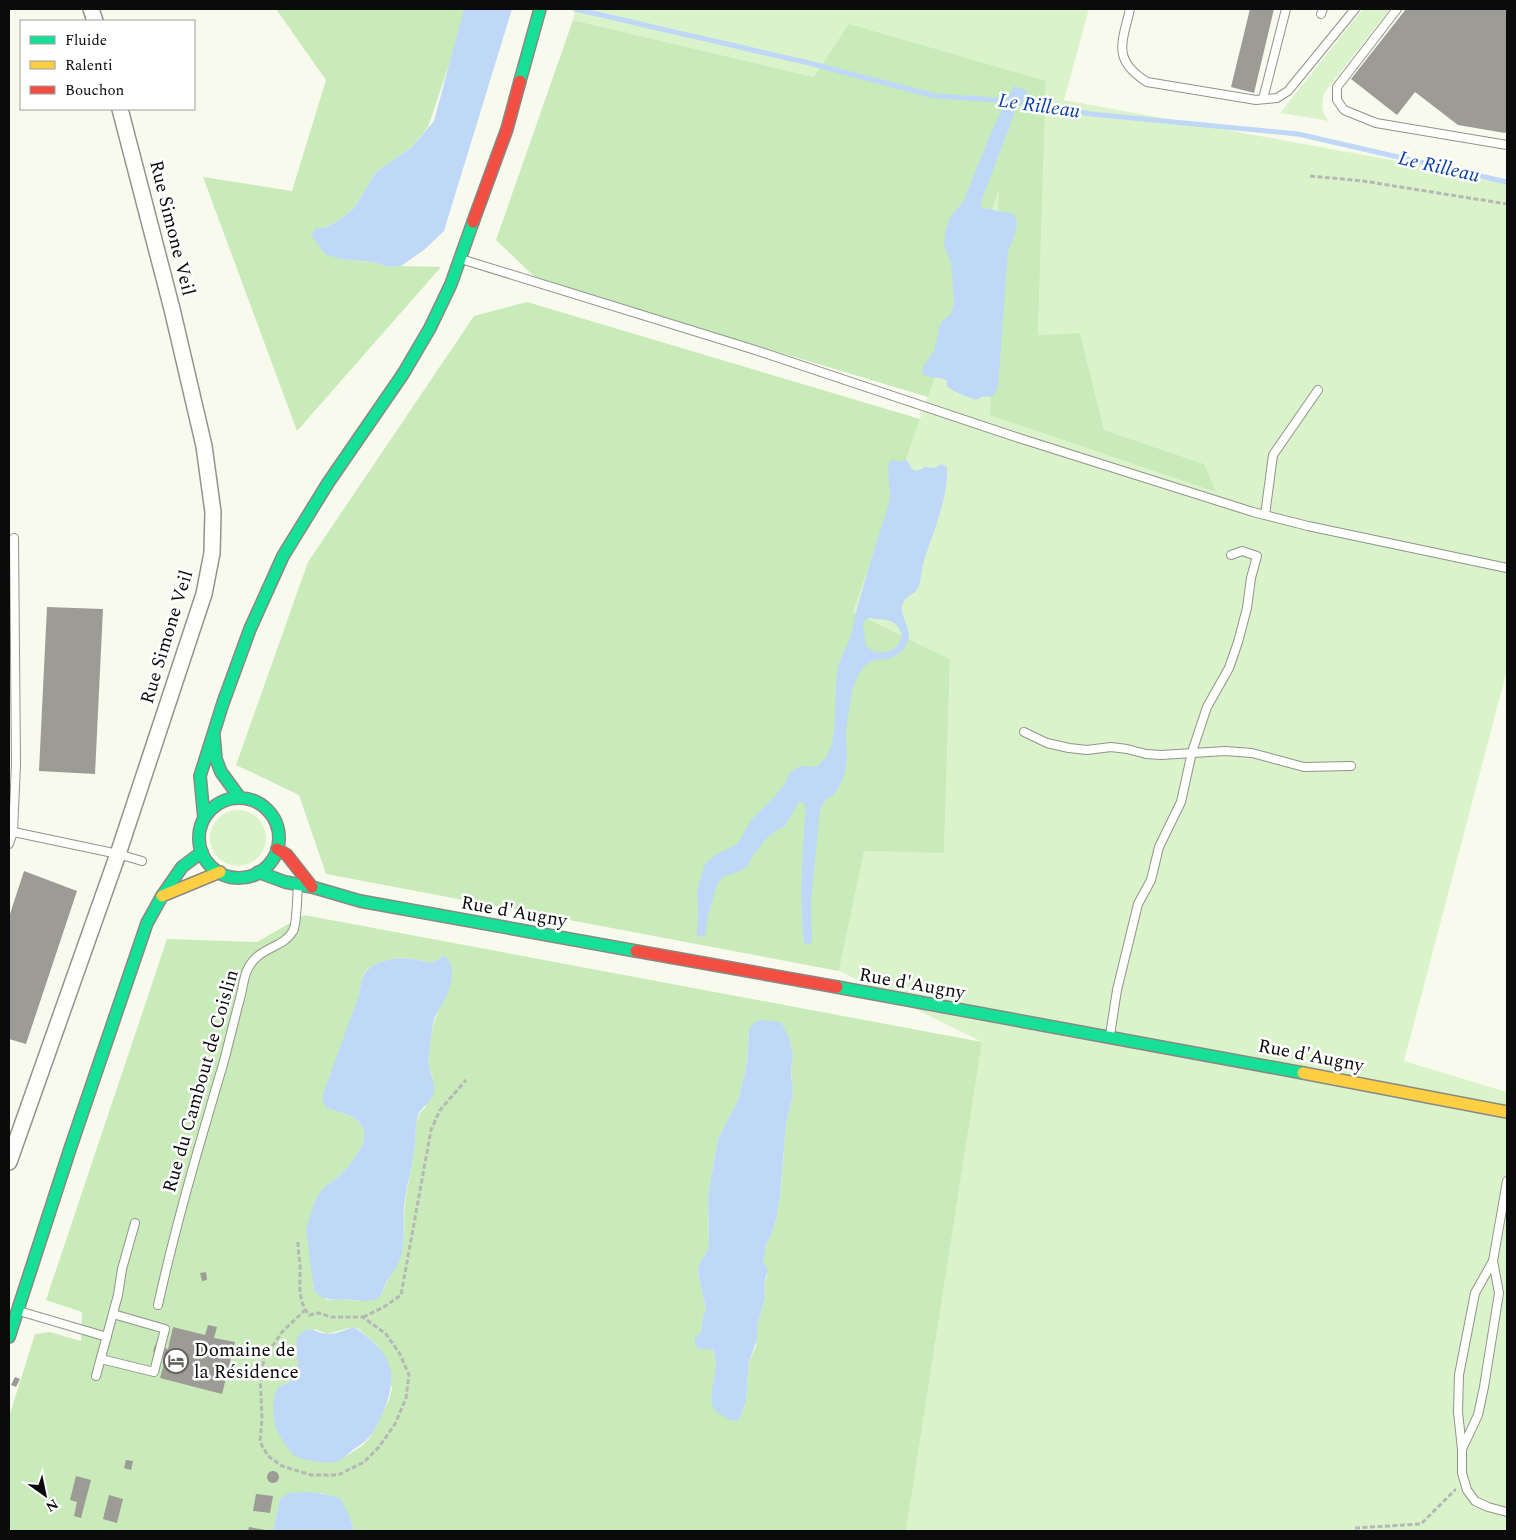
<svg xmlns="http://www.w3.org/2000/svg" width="1516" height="1540" viewBox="0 0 1516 1540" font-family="Spectral,serif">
  <rect width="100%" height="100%" fill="#f9faee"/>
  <g fill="#daf3cb">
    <polygon points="575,9 1089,9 1064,100 1462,173 1507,184 1507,670 1404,1061 1507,1092 1507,1531 906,1531 982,1042 839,971 864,851 944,852 950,659 853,612 1000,188 990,415 1204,464 1104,430 1080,333 1038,335 1046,81 814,77 573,20"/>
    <path d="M1363,9H1390L1324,93C1321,106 1321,111 1329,121L1280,113Z"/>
    <circle cx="238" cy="838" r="28"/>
  </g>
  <g fill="#c8ebb9" fill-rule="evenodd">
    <polygon points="276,9 468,9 428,127 412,147 376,172 354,208 339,220 324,228 340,259 373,262 389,267 401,266 441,267 297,431 203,177 292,191 326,80"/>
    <polygon points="573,20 814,77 849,24 1046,81 1038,335 1080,333 1104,430 1204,464 1216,492 990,415 999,190 928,397 538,280 496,240"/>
    <polygon points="527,302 920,419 853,612 950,659 944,853 864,851 839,971 326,874 299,795 236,765 308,562 474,316"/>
    <path d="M304,915L982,1042L906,1531H354L351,1520L334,1496H329L322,1493L280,1499L273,1531H9V1417L35,1334L50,1332L81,1341L82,1312L46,1300L167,939L257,942ZM444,956L447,958L444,1001C434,1012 427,1051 429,1066C430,1071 433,1076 433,1081C434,1089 427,1100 425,1108C414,1114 416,1139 414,1151C412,1169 407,1186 405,1204C403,1219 406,1235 402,1250C398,1267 387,1279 381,1295L359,1301L340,1299L327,1300L314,1290L310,1250L316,1201L323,1188L338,1177L348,1167L362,1146L364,1137V1130L359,1122L353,1117L327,1108L359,995C360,987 361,979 365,972C369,967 375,964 381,962C399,956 413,958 431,963ZM749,1030L789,1038L793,1055L791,1070L793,1095L786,1124L780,1197L775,1225L766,1246L764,1255L763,1263L767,1276L764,1285L765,1298L758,1322L756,1346L749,1361L746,1402L739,1420L711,1397C714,1383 721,1363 712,1349H698V1334L701,1333L703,1315L706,1310L698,1272L699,1264L709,1248L708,1194L718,1139L739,1098L747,1062ZM353,1327L359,1329L378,1346L392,1388L389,1400L371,1436L363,1445L342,1459L282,1385L289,1382L294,1371L298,1365L296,1343L315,1329L327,1334Z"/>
  </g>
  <g fill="#c0d8f8" fill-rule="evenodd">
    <polygon points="464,9 512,9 444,231 424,250 401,266 389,267 373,262 340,259 325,254 311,235 316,228 324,228 339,220 354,208 376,172 412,147 434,121"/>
    <path d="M1014,86L1028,91L1015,112L981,202V206L983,208L1014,214C1021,227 1013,239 1008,251L998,387L994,395L990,397L984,396L976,400C966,396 956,393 947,387V381L944,379L925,376L922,372L923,367L934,351L939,328L942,321L951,314L954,303L951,262L944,246L945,232L950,217L963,202L993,128Z"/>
    <path d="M906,459L912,469L917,471L925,467L935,468L941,464L947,467C949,497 932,535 923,564C921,571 921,585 917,590C914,594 909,595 905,599C904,601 903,603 902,606C900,619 915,631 906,646C903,652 893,658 887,659C884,660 880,659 876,660C855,665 852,693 849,711C847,720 846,729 846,738C846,744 847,750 847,757C847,770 840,795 826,799L820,809L811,902L812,942L809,944H804C799,898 802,853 806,807L802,802H799L785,826L774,832L765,840L752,857L747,867L738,872L724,876L717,885L708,916L705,937L697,935L698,910L697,892L702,873L705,864L715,855L737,844L752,819L775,796L786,782L789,774L793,770L801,766L816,767C819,764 824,760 827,756C838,738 834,696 837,674C838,660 847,648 851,634C854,625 855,615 858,605C867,572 877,540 888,507C893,492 886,477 889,462L893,460L900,462ZM870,618C878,620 887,618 894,623C915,640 886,664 866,646L863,624L865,620Z"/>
    <path d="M444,956C458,964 451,989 444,1001C441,1007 438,1010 435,1017C432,1027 428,1056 429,1066C431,1075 435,1083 434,1092C432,1103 420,1107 418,1116C415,1127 416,1139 414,1151C412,1169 406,1188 404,1207C403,1224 406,1243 400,1259C396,1269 389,1277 385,1285C383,1290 382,1295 378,1298C371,1302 359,1301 351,1300C335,1298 325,1304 314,1290L306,1229L315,1201L323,1188L338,1177L348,1167L362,1146L364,1137V1130L359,1122L353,1117L327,1108L323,1102V1094L359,995C360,987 361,979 365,973C369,967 375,964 381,962C399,956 413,958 431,963Z"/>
    <path d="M759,1020L781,1022L789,1038L793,1055L791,1070L793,1095L786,1124L780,1197L775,1225L766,1246L763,1263L768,1268L764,1285L765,1298L758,1322L757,1340L749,1361L746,1402L739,1420C733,1422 730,1420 725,1417C722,1415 717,1413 715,1410C703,1397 724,1367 712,1349H698L695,1343V1337L701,1332L703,1315L706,1310L698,1272L699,1264L709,1248L708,1194L718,1139L739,1098L747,1062L749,1030L753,1024Z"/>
    <path d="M353,1327C360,1330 365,1335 371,1340C397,1362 395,1386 382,1415C374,1432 371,1439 354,1449C348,1454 343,1460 335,1462C328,1464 301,1460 295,1456C289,1452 278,1434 276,1428C273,1417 271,1395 279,1387C282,1384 286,1384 289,1382L294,1371L298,1365L296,1343L298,1336C310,1323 315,1333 328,1334C336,1334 345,1330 353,1327Z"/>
    <polygon points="312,1492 334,1496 341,1499 351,1520 354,1531 273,1531 280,1499 289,1493"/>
  </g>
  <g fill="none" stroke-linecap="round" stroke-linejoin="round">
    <polyline stroke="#c0d8f8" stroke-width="5" points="575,9 809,63 935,96 1013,101 1091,114 1298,134 1507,182"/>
  </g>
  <g fill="#9c9b95">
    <polygon points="1250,9 1274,9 1254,93 1231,87"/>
    <polygon points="1406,9 1507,9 1507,130 1505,133 1458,125 1415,92 1397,115 1351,79"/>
    <polygon points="47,607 103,609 95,774 39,771"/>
    <polygon points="24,871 77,891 26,1044 9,1039 9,917"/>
    <polygon points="206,1272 207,1280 202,1281 200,1273"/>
    <polygon points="208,1325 217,1327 214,1338 235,1342 222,1394 160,1378 166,1356 153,1352 155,1345 168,1349 173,1327 205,1335"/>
    <polygon points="15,1377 20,1379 16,1387 11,1385"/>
    <polygon points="126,1460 133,1461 131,1470 124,1468"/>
    <circle cx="273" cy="1477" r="6"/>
    <polygon points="76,1476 91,1480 81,1518 74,1516 77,1502 70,1500"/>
    <polygon points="256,1494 273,1496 270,1513 253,1511"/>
    <polygon points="109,1495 123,1499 117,1523 103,1519"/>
    <polygon points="249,1527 266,1530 266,1531 248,1531"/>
  </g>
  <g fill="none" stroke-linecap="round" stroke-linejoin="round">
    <defs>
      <g id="lane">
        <path d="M1130,9C1122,43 1112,60 1147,82L1256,100L1277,98L1288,91L1355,9"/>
        <polyline points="1397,9 1337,87 1337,100 1344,110 1376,123 1507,145"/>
        <polyline points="1321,14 1323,9"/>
        <polyline points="1263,99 1286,9"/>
        <polyline points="461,259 752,349 1022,439 1253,512 1308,526 1507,568"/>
        <polyline points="1265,515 1273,455 1318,390"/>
        <polyline points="1024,732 1047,743 1069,748 1087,750 1111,747 1127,749 1146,754 1161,755 1225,751 1252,753 1304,767 1351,766"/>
        <polyline points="9,831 118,854 142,861"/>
        <polyline points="9,844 13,832 16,764 14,538"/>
        <polyline points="1110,1035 1117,990 1138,904 1151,880 1159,847 1181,802 1192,752 1207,707 1229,668 1238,642 1247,608 1251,578 1257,556 1242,551 1231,555"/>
        <polyline points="1493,1261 1475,1293 1459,1375 1458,1412 1462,1449 1462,1473 1467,1490 1475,1501 1488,1507 1507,1512"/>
        <path d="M158,1305C176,1223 200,1142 224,1061C229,1041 234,1022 239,1002C242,992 243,982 246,973C256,946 282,950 293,931C297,925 297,895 298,886"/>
        <polyline points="19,1311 107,1337"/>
        <polyline points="101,1359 154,1372 165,1329 113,1314"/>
        <polyline points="96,1376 118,1295 122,1269 135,1223"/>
        <polyline points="1463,1447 1478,1415 1484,1387 1499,1293 1493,1261 1507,1181"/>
      </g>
      <g id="street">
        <polyline points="91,9 95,21"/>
        <polyline points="9,1162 118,854 204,594 212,553 213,512 204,446 172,309 120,109"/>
      </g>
      <g id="fast">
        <polyline points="520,81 540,9"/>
        <polyline points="214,737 216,759 221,772 240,798"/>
        <circle cx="239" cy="838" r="40"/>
        <polyline points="204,818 200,776 223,703 250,629 283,556 328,483 403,374 430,328 451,284 473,222"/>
        <polyline points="258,872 285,882 312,887 360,901 636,951"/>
        <polyline points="837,987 1303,1073"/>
        <polyline points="9,1337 70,1149 147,923 162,896 182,867 202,852"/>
      </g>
      <g id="slow">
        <polyline points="162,896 220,872"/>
        <polyline points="1303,1073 1507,1112"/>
      </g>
      <g id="jam">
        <polyline points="473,222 507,129 520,81"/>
        <polyline points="277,849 287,855 312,887"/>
        <polyline points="636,951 837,987"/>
      </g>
    </defs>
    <use href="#lane" stroke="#92938d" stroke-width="10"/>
    <use href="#street" stroke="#92938d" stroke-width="18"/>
    <use href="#fast" stroke="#898984" stroke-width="14"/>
    <use href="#slow" stroke="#898984" stroke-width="14"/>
    <use href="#jam" stroke="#898984" stroke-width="14"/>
    <g stroke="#b7b7b5" stroke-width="3" stroke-dasharray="5 2.5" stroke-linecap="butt">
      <polyline points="1310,176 1363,181 1507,204"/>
      <path d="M298,1242C298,1249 299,1256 300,1263C301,1282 296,1298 309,1315L319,1313L331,1317H363L386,1334L400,1354L409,1375L406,1398L395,1424L379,1447L364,1462L338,1475H311L282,1466L268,1456L260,1442L262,1419L260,1375L265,1357L282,1332L305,1310"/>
      <polyline points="363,1317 384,1307 401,1295 431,1130 440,1110 466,1080"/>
      <polyline points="1355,1528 1421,1524 1455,1490 1456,1490"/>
    </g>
    <use href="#lane" stroke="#fefefc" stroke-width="8"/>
    <use href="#street" stroke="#fefefc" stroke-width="15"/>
    <use href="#fast" stroke="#16e098" stroke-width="11"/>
    <use href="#slow" stroke="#ffcf43" stroke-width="11"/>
    <use href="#jam" stroke="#f24e42" stroke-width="11"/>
  </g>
  <defs>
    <symbol id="hotel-ring" viewBox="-11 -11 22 22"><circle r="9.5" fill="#fff" stroke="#5e5f5a" stroke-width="1.5"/><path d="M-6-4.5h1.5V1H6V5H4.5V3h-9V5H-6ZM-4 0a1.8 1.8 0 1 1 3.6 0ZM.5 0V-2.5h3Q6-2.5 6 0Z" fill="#5e5f5a"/></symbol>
  </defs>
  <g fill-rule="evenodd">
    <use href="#hotel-ring" x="162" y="1347" width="28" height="28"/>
  </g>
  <g text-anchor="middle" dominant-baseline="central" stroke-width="5" stroke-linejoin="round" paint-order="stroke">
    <g font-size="19" fill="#0b0b0b" stroke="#fff">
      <text transform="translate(172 228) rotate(76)">Rue Simone Veil</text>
      <text transform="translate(167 637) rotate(-73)">Rue Simone Veil</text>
      <text transform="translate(514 912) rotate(10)">Rue d'Augny</text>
      <text transform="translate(912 984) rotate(10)">Rue d'Augny</text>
      <text transform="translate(1311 1056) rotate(11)">Rue d'Augny</text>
      <text transform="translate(201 1081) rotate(-74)">Rue du Cambout de Coislin</text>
    </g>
    <g font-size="19" fill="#0b0b0b" stroke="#fff" text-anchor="start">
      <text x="194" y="1350">Domaine de<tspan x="194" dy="22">la Résidence</tspan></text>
    </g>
    <g font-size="20" font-style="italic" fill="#0a3fa8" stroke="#fff">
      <text transform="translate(1039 106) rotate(8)">Le Rilleau</text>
      <text transform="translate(1439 167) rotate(13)">Le Rilleau</text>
    </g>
  </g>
  <rect width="1516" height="1540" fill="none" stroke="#0b0b0b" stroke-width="20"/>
  <rect x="20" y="20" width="175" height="90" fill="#ffffff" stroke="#9d9d9d"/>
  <rect x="30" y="36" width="25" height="8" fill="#16e098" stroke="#9d9d9d"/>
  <text x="65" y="45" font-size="15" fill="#0b0b0b">Fluide</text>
  <rect x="30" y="61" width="25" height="8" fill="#ffcf43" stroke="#9d9d9d"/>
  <text x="65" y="70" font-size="15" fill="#0b0b0b">Ralenti</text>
  <rect x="30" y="86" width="25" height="8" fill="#f24e42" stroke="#9d9d9d"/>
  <text x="65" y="95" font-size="15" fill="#0b0b0b">Bouchon</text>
  <g transform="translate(45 1495) rotate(147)" stroke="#ffffff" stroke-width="4" paint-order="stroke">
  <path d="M0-4L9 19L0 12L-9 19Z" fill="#0b0b0b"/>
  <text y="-8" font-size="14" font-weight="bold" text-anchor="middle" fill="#0b0b0b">N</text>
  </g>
</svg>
